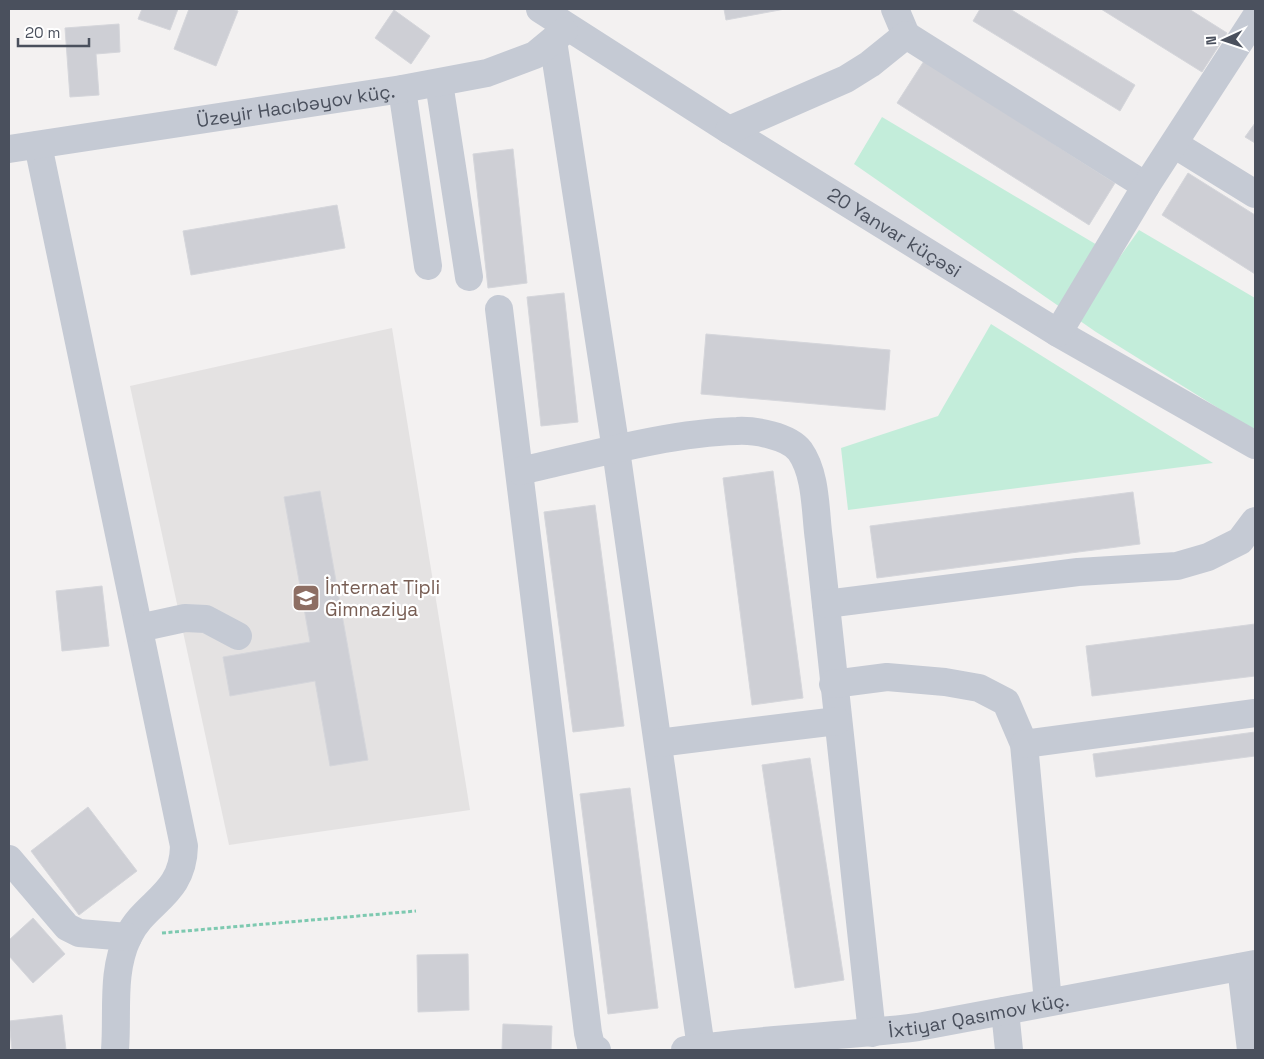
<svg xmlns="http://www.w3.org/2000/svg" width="1264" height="1059" viewBox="0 0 1264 1059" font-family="'Space Grotesk',sans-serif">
  <rect width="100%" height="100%" fill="#f3f1f1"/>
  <polygon fill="#e4e2e2" points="392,328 470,810 229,845 130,386"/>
  <g fill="#c3edda">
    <polygon points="882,117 1119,258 1139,230 1255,298 1255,431 1096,332 854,164"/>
    <polygon points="991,324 1213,463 848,510 841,448 938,416"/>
  </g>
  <g fill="#cecfd5" stroke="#d5d6db">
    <polygon points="142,9 178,9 170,30 138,19"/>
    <polygon points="189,9 232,9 238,11 216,66 174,49"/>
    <polygon points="724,9 785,9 726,20"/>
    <polygon points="980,9 1010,9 1135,85 1120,111 973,21"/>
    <polygon points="1101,9 1189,9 1227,33 1202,72"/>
    <polygon points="394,10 430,36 411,64 375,38"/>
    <polygon points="119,24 120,52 96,54 99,95 70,97 65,28"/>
    <polygon points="924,61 1115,183 1089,225 897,103"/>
    <polygon points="1255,123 1255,143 1245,137"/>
    <polygon points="513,149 527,283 488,288 473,154"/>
    <polygon points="1188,173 1255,215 1255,274 1162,215"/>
    <polygon points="337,205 345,248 191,275 183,231"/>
    <polygon points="564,293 578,422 541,426 527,297"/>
    <polygon points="706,334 890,350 885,410 701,394"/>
    <polygon points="773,471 803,698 752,705 723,478"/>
    <polygon points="320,491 368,760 330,766 315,681 230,696 223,657 310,642 284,497"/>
    <polygon points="1133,492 1140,544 877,578 870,526"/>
    <polygon points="595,505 624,726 573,732 544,512"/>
    <polygon points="102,586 109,646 62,651 56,591"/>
    <polygon points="1255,624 1255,676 1092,696 1086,646"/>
    <polygon points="1255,732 1255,756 1096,777 1093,754"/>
    <polygon points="810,758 844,980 795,988 762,765"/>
    <polygon points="630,788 658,1008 608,1014 580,794"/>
    <polygon points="88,807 137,871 79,915 31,851"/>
    <polygon points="33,918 65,954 33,983 9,956 9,940"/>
    <polygon points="468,954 469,1010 418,1012 417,955"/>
    <polygon points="62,1015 66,1050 12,1050 9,1021"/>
    <polygon points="503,1024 552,1026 551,1050 502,1050"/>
  </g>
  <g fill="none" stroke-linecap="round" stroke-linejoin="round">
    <polyline stroke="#7dc9b0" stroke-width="3" stroke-dasharray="4 2.5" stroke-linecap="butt" points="162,933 416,911"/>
    <g stroke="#c5cad4" stroke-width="28">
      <path id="s1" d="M540,9L729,130L1058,333L1255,445"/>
      <polyline points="895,9 906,35"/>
      <polyline points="553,41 616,450 701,1048"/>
      <polyline points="439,83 469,277"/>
      <polyline points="402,89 428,266"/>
      <polyline points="729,130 846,79 870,64 906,35 1146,186"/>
      <polyline points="1174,144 1255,194"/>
      <path d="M38,145L184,846C183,896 145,901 128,937C111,972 118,1013 115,1050"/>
      <path id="s2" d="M9,149L402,89L487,73L535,55L564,31"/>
      <polyline points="499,309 588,1033 591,1046 597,1050"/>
      <polyline points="1058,333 1146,186 1255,18"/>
      <path d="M520,471C588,456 667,433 737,431C754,430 789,436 800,451C817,475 815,513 819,540L872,1033"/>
      <polyline points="826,604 1078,572 1177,566 1208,557 1240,541 1255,521"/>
      <polyline points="139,628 185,618 206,619 238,636"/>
      <polyline points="833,684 887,677 945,682 979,688 1006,702 1024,744 1048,1002"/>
      <polyline points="658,743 837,721"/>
      <polyline points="1024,744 1255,713"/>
      <polyline points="9,859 67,927 79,933 128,937"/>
      <polyline points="1241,967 1251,1050"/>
      <polyline points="1005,1011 1009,1050"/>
      <path id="s3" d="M685,1050C762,1038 841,1037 918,1027L1255,964"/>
    </g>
  </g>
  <defs>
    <symbol id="school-square" viewBox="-11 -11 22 22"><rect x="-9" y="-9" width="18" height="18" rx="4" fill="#8d6e63" stroke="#fff"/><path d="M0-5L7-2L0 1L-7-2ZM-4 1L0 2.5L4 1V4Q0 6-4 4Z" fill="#fff"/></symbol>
  </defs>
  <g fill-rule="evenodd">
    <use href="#school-square" x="290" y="582" width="32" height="32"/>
  </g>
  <g text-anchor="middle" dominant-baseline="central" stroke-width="4.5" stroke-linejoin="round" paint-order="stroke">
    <g font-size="19" fill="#4a505d" stroke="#fff">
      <text stroke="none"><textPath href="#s2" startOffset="290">Üzeyir Hacıbəyov küç.</textPath></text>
      <text stroke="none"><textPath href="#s1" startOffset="419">20 Yanvar küçəsi</textPath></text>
      <text stroke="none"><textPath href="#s3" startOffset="296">İxtiyar Qasımov küç.</textPath></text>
    </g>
    <g font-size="19" fill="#785e54" stroke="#fff" text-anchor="start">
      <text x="325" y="587">İnternat Tipli<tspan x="325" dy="22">Gimnaziya</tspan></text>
    </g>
  </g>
  <rect width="1264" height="1059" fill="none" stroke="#4a505d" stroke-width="20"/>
  <g transform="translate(1224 40) rotate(267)" stroke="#ffffff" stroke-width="4" paint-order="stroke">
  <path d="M0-4L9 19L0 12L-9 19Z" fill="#4a505d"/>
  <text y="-8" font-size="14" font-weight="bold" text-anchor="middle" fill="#4a505d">N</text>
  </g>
  <path d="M18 38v8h71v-8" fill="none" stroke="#4a505d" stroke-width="2.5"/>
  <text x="25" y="38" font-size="15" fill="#4a505d" stroke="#ffffff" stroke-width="4" paint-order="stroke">20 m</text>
</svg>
